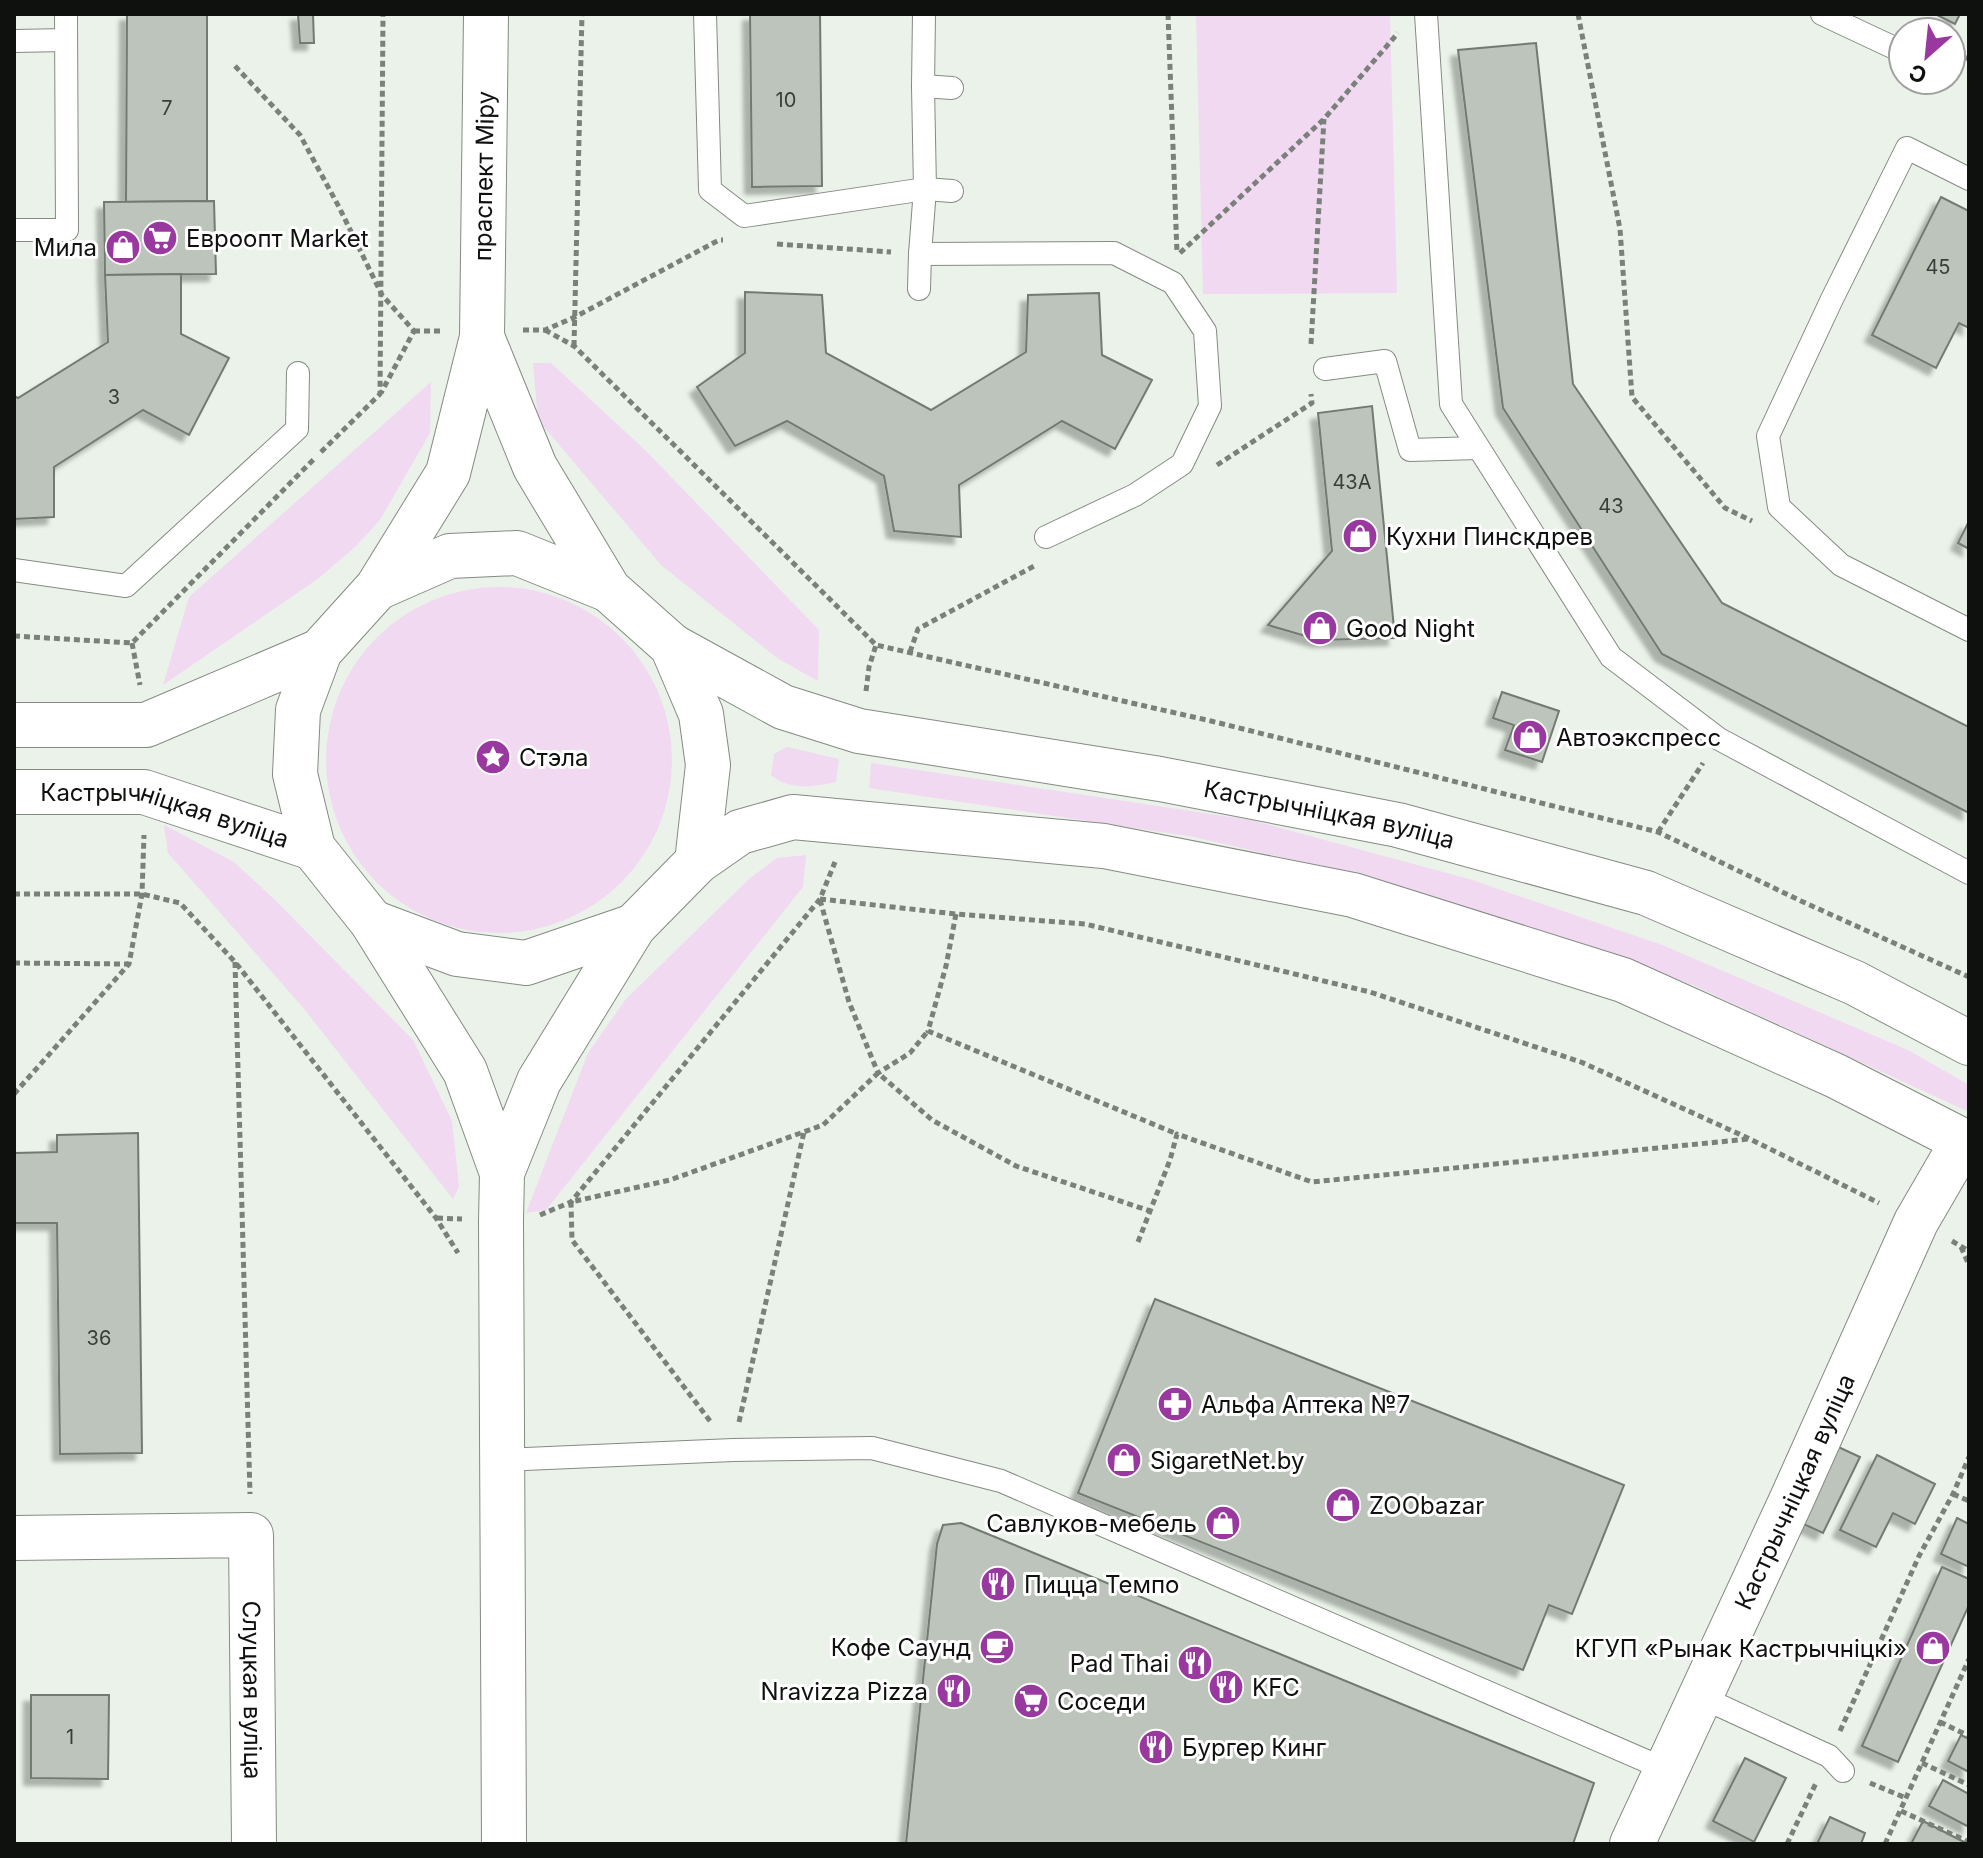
<svg xmlns="http://www.w3.org/2000/svg" width="1983" height="1858" viewBox="0 0 1983 1858" font-family="Inter,sans-serif">
  <defs>
    <filter id="shadow"><feDropShadow dx="-7" dy="7" stdDeviation="2" flood-color="#0004"/></filter>
  </defs>
  <rect width="100%" height="100%" fill="#eaf2e9"/>
  <g fill="#f1d9f2">
    <polygon points="1196,14 1390,14 1397,293 1203,294"/>
    <polygon points="533,363 551,363 645,450 819,630 818,681 777,658 661,565 538,420"/>
    <polygon points="431,382 430,433 380,520 356,546 319,578 163,685 189,597"/>
    <circle cx="499" cy="760" r="173"/>
    <path d="M787,747L839,759L836,782C813,787 791,791 771,775L774,754Z"/>
    <polygon points="871,763 1251,820 1469,879 1662,945 1908,1050 1969,1085 1969,1112 1693,985 1520,924 1315,865 1194,837 869,788"/>
    <polygon points="164,825 234,862 276,901 413,1040 452,1121 459,1186 453,1199 305,1010 168,853"/>
    <polygon points="806,855 803,887 546,1210 526,1213 588,1053 626,999 749,879 777,858"/>
  </g>
  <g fill="#bcc4bb" stroke="#737a72" stroke-width="2" filter="url(#shadow)">
    <polygon points="127,14 207,14 207,201 126,202"/>
    <polygon points="298,14 313,14 314,43 300,43"/>
    <polygon points="750,14 820,14 822,186 752,187"/>
    <polygon points="1935,14 1960,14 1955,24"/>
    <polygon points="1536,43 1573,384 1722,603 1969,727 1969,813 1662,654 1503,408 1458,50"/>
    <polygon points="1941,197 1969,211 1969,328 1959,323 1936,368 1872,335"/>
    <polygon points="214,201 216,274 105,275 104,202"/>
    <polygon points="181,274 181,334 229,358 189,435 143,410 54,467 54,517 14,519 14,396 18,398 108,342 105,275"/>
    <polygon points="745,292 822,295 826,353 931,410 1026,352 1028,295 1099,293 1102,355 1152,380 1115,449 1062,421 959,485 961,537 894,531 884,476 787,421 735,446 697,387 745,353"/>
    <polygon points="1372,406 1395,638 1319,640 1268,625 1332,551 1318,413"/>
    <polygon points="1969,521 1969,549 1958,543"/>
    <polygon points="1502,692 1559,711 1542,762 1505,750 1514,725 1493,718"/>
    <polygon points="138,1133 142,1453 60,1454 57,1223 14,1223 14,1153 57,1152 57,1135"/>
    <polygon points="1155,1299 1624,1485 1572,1614 1549,1605 1523,1670 1078,1493"/>
    <polygon points="1834,1445 1860,1457 1823,1533 1797,1521"/>
    <polygon points="1877,1455 1935,1484 1915,1524 1893,1513 1876,1547 1840,1530"/>
    <polygon points="1957,1518 1969,1524 1969,1567 1941,1554"/>
    <polygon points="961,1523 1594,1783 1573,1844 906,1844 937,1544 943,1525"/>
    <polygon points="1942,1567 1969,1579 1969,1605 1898,1762 1862,1746"/>
    <polygon points="31,1695 109,1695 108,1779 31,1778"/>
    <polygon points="1961,1735 1969,1739 1969,1772 1948,1761"/>
    <polygon points="1745,1758 1786,1778 1754,1842 1713,1821"/>
    <polygon points="1943,1780 1969,1794 1969,1827 1929,1806"/>
    <polygon points="1830,1817 1865,1833 1861,1844 1817,1844"/>
    <polygon points="1923,1821 1968,1844 1911,1844"/>
  </g>
  <g fill="none" stroke-linecap="round" stroke-linejoin="round">
    <defs>
      <g id="lane">
        <polyline points="705,14 710,190 744,216 925,189 952,191"/>
        <polyline points="1426,14 1451,404 1611,657 1719,739 1969,873"/>
        <polyline points="1822,14 1903,52"/>
        <polyline points="14,41 66,40"/>
        <polyline points="923,86 952,88"/>
        <polyline points="1969,179 1907,148 1832,299 1768,436 1779,507 1841,565 1969,630"/>
        <polyline points="14,230 67,230 66,14"/>
        <polyline points="920,254 1114,253 1173,283 1205,331 1210,406 1182,464 1135,495 1046,537"/>
        <polyline points="919,289 920,254 925,189 923,86 924,14"/>
        <polyline points="1325,369 1385,361 1410,450 1478,448"/>
        <polyline points="14,570 126,586 297,429 298,373"/>
        <polyline points="502,1460 733,1450 872,1448 1001,1481 1667,1770"/>
        <polyline points="1701,1697 1829,1756 1843,1771"/>
      </g>
      <g id="street">
        <path id="s1" d="M14,1538L251,1535L254,1844"/>
        <path id="s2" d="M1632,1844L1791,1501L1916,1222L1963,1141"/>
      </g>
      <g id="secondary">
        <polyline points="486,14 482,337 448,473 377,588 320,651 298,710 295,774 313,848 372,922 465,1071 502,1173"/>
        <polyline points="482,337 535,467 609,590 672,646 701,714 708,765 697,862"/>
        <polyline points="377,588 450,556 517,553 609,590"/>
        <path id="s3" d="M672,646L783,707L859,731L1160,779L1398,825L1646,893L1855,983L1969,1043"/>
        <polyline points="14,725 146,725 320,651"/>
        <path id="s4" d="M14,792H144L313,848"/>
        <polyline points="372,922 457,954 526,963 634,926"/>
        <polyline points="504,1844 501,1221 502,1173 539,1081 634,926 697,862 740,832 793,817 1104,846 1353,895 1623,980 1836,1076 1969,1144"/>
      </g>
    </defs>
    <use href="#lane" stroke="#848b83" stroke-width="24"/>
    <use href="#street" stroke="#848b83" stroke-width="46"/>
    <use href="#secondary" stroke="#848b83" stroke-width="46"/>
    <g stroke="#7b807b" stroke-width="5" stroke-dasharray="6 4" stroke-linecap="butt">
      <polyline points="1168,14 1177,253"/>
      <polyline points="1578,14 1620,229 1632,397 1725,508 1752,521"/>
      <polyline points="1951,59 1969,58"/>
      <polyline points="235,66 300,135 339,207 382,295 414,331 381,393"/>
      <polyline points="777,244 891,252"/>
      <polyline points="1180,253 1324,119 1398,33"/>
      <polyline points="523,330 545,330 575,317 719,240 723,240"/>
      <polyline points="545,330 574,346 876,645 1211,721 1658,832 1801,901 1969,977"/>
      <polyline points="414,331 441,331"/>
      <polyline points="1311,344 1324,119"/>
      <polyline points="574,346 582,14"/>
      <polyline points="321,452 380,394 383,14"/>
      <polyline points="1217,465 1312,403 1311,394"/>
      <polyline points="14,636 132,643 314,459"/>
      <polyline points="132,643 140,685"/>
      <polyline points="910,652 918,629 1036,565"/>
      <polyline points="866,691 869,667 876,645"/>
      <polyline points="1658,832 1703,763"/>
      <polyline points="14,894 142,894 180,903 235,962 436,1218 458,1253"/>
      <polyline points="820,899 956,914 1085,924 1370,992 1581,1062 1750,1139 1879,1203"/>
      <polyline points="820,900 849,1002 878,1073 910,1053 928,1031"/>
      <polyline points="956,914 946,966 928,1031 1177,1134"/>
      <polyline points="235,962 250,1494"/>
      <polyline points="14,963 128,964"/>
      <polyline points="14,1094 129,964 142,894 144,835"/>
      <polyline points="540,1215 571,1202 820,899 835,862"/>
      <polyline points="437,1218 462,1219"/>
      <polyline points="1952,1241 1969,1251"/>
      <polyline points="1138,1242 1170,1160 1177,1134 1312,1182 1749,1139"/>
      <polyline points="1961,1247 1969,1265"/>
      <polyline points="710,1421 572,1240 571,1202 670,1180 823,1125 878,1073 932,1120 1016,1166 1150,1211"/>
      <polyline points="739,1422 804,1132"/>
      <polyline points="1953,1494 1969,1501"/>
      <polyline points="1940,1722 1969,1736"/>
      <polyline points="1840,1731 1919,1556 1953,1494 1969,1457"/>
      <polyline points="1922,1763 1969,1785"/>
      <polyline points="1870,1783 1906,1798"/>
      <polyline points="1901,1811 1969,1842"/>
      <polyline points="1787,1844 1816,1783"/>
      <polyline points="1885,1844 1969,1659"/>
    </g>
    <use href="#lane" stroke="#fff" stroke-width="22"/>
    <use href="#street" stroke="#fff" stroke-width="44"/>
    <use href="#secondary" stroke="#fff" stroke-width="44"/>
  </g>
  <defs>
    <symbol id="supermarket-disc" viewBox="-11 -11 22 22"><circle r="9.5" fill="#9939a0" stroke="#fff"/><path d="M-6-5.5h2.5l.6 2H6L4.5 2H-2.5L-4.4-4H-6ZM-1.5 3.2a1.3 1.3 0 1 0 .1 0ZM3 3.2a1.3 1.3 0 1 0 .1 0Z" fill="#fff"/></symbol>
    <symbol id="shop-disc" viewBox="-11 -11 22 22"><circle r="9.5" fill="#9939a0" stroke="#fff"/><path d="M-5-2.5h2.3a2.7 3.5 0 0 1 5.4 0H5L5.5 6h-11ZM-1.5-2.5h3a1.5 2.3 0 0 0-3 0Z" fill="#fff"/></symbol>
    <symbol id="sight-disc" viewBox="-11 -11 22 22"><circle r="9.5" fill="#9939a0" stroke="#fff"/><path d="M0-6L1.8-2.2L6-1.7L2.9 1.2L3.7 5.4L0 3.3L-3.7 5.4L-2.9 1.2L-6-1.7L-1.8-2.2Z" fill="#fff"/></symbol>
    <symbol id="pharmacy-disc" viewBox="-11 -11 22 22"><circle r="9.5" fill="#9939a0" stroke="#fff"/><path d="M-2-6h4v4h4v4h-4v4h-4v-4h-4v-4h4Z" fill="#fff"/></symbol>
    <symbol id="restaurant-disc" viewBox="-11 -11 22 22"><circle r="9.5" fill="#9939a0" stroke="#fff"/><path d="M-5-6h1v4h1v-4h1v4h1v-4h1v5L-1.5 .5V6h-2V.5L-5-1ZM5-6V6H3V1.5H1.5Q1.5-4 5-6Z" fill="#fff"/></symbol>
    <symbol id="cafe-disc" viewBox="-11 -11 22 22"><circle r="9.5" fill="#9939a0" stroke="#fff"/><path d="M-5.5-4.5H6V0H3Q3 3.5 0 3.5H-2.5Q-5.5 3.5-5.5 0ZM3-3.2v2h1.7v-2ZM-6 4.5H4V6H-6Z" fill="#fff"/></symbol>
  </defs>
  <g fill-rule="evenodd">
    <use href="#supermarket-disc" x="140" y="218" width="40" height="40"/>
    <use href="#shop-disc" x="103" y="227" width="40" height="40"/>
    <use href="#shop-disc" x="1340" y="516" width="40" height="40"/>
    <use href="#shop-disc" x="1300" y="608" width="40" height="40"/>
    <use href="#shop-disc" x="1510" y="717" width="40" height="40"/>
    <use href="#sight-disc" x="473" y="737" width="40" height="40"/>
    <use href="#pharmacy-disc" x="1155" y="1384" width="40" height="40"/>
    <use href="#shop-disc" x="1104" y="1440" width="40" height="40"/>
    <use href="#shop-disc" x="1323" y="1485" width="40" height="40"/>
    <use href="#shop-disc" x="1203" y="1503" width="40" height="40"/>
    <use href="#restaurant-disc" x="978" y="1564" width="40" height="40"/>
    <use href="#cafe-disc" x="977" y="1627" width="40" height="40"/>
    <use href="#shop-disc" x="1913" y="1628" width="40" height="40"/>
    <use href="#restaurant-disc" x="1175" y="1643" width="40" height="40"/>
    <use href="#restaurant-disc" x="1206" y="1667" width="40" height="40"/>
    <use href="#restaurant-disc" x="934" y="1671" width="40" height="40"/>
    <use href="#supermarket-disc" x="1011" y="1681" width="40" height="40"/>
    <use href="#restaurant-disc" x="1136" y="1727" width="40" height="40"/>
  </g>
  <g text-anchor="middle" dominant-baseline="central" stroke-width="6" stroke-linejoin="round" paint-order="stroke">
    <g font-size="20" fill="#3a3e3a">
      <text x="786" y="100">10</text>
      <text x="167" y="108">7</text>
      <text x="1938" y="267">45</text>
      <text x="114" y="397">3</text>
      <text x="1352" y="482">43А</text>
      <text x="1611" y="506">43</text>
      <text x="99" y="1338">36</text>
      <text x="70" y="1737">1</text>
    </g>
    <g font-size="24" fill="#0f110f" stroke="#fff">
      <text transform="translate(484 176) rotate(-89)">праспект Міру</text>
      <text stroke="none"><textPath href="#s3" startOffset="684">Кастрычніцкая вуліца</textPath></text>
      <text stroke="none"><textPath href="#s4" startOffset="154">Кастрычніцкая вуліца</textPath></text>
      <text stroke="none"><textPath href="#s2" startOffset="388">Кастрычніцкая вуліца</textPath></text>
      <text stroke="none"><textPath href="#s1" startOffset="392">Слуцкая вуліца</textPath></text>
    </g>
    <g font-size="24" fill="#0f110f" stroke="#fff" text-anchor="start">
      <text x="186" y="238">Евроопт Market</text>
      <text x="97" y="247" text-anchor="end">Мила</text>
      <text x="1386" y="536">Кухни Пинскдрев</text>
      <text x="1346" y="628">Good Night</text>
      <text x="1556" y="737">Автоэкспресс</text>
      <text x="519" y="757">Стэла</text>
      <text x="1201" y="1404">Альфа Аптека №7</text>
      <text x="1150" y="1460">SigaretNet.by</text>
      <text x="1369" y="1505">ZOObazar</text>
      <text x="1197" y="1523" text-anchor="end">Савлуков-мебель</text>
      <text x="1024" y="1584">Пицца Темпо</text>
      <text x="971" y="1647" text-anchor="end">Кофе Саунд</text>
      <text x="1907" y="1648" text-anchor="end">КГУП «Рынак Кастрычніцкі»</text>
      <text x="1169" y="1663" text-anchor="end">Pad Thai</text>
      <text x="1252" y="1687">KFC</text>
      <text x="928" y="1691" text-anchor="end">Nravizza Pizza</text>
      <text x="1057" y="1701">Соседи</text>
      <text x="1182" y="1747">Бургер Кинг</text>
    </g>
  </g>
  <rect width="1983" height="1858" fill="none" stroke="#0f110f" stroke-width="32"/>
  <g transform="translate(1927 56) rotate(207)"><circle r="38" fill="#ffffff" stroke="#9fa09f" stroke-width="2"/>
  <path d="M0-6L14 30L0 20L-14 30Z" fill="#9939a0"/>
  <text y="-12" font-size="22" font-weight="bold" text-anchor="middle" fill="#0f110f">С</text>
  </g>
</svg>
